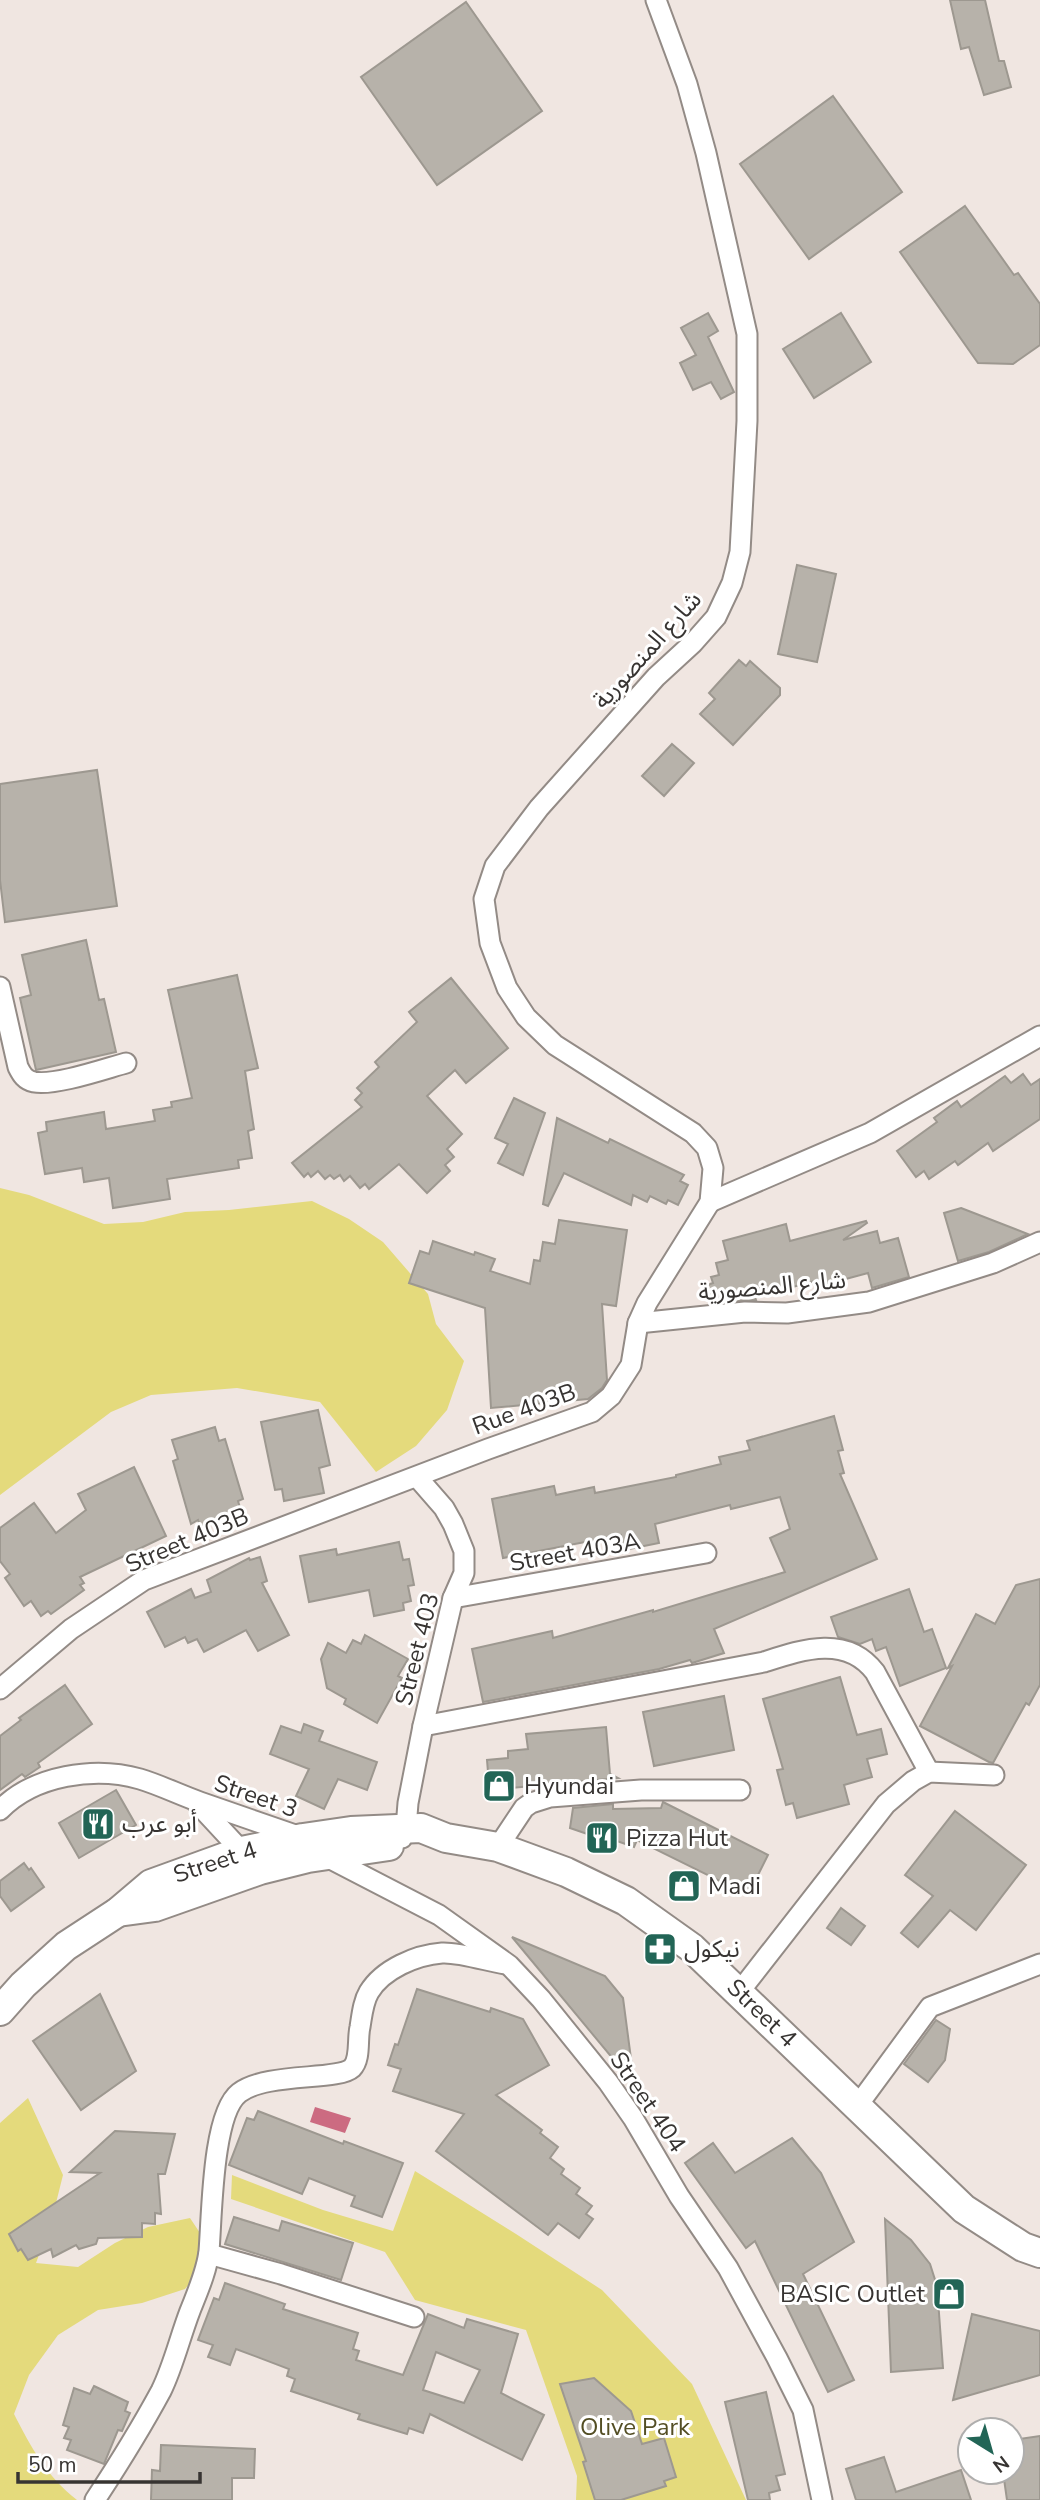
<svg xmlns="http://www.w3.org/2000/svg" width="1040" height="2500" viewBox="0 0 1040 2500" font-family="'Nunito Sans','Noto Sans Arabic',sans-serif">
  <rect width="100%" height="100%" fill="#f0e6e1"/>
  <g fill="#e4da7c">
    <polygon points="0,1188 29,1195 104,1224 143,1222 185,1212 229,1210 312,1201 349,1219 383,1242 428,1294 436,1324 464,1361 447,1410 416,1446 376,1472 320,1402 237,1388 151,1395 111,1412 0,1495"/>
    <path d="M28,2098L63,2175L52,2219L36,2263L78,2267L115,2243L148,2227L190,2218L214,2254L185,2289L142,2303L98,2310L58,2335L29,2375L14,2414C31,2447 47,2477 77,2500H0V2123Z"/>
    <polygon points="415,2171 516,2234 602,2290 692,2384 746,2500 576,2500 577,2476 526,2330 415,2300 385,2252 231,2199 232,2175 323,2210 393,2231"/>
  </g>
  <polygon fill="#cc6b81" points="315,2107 351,2118 345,2133 310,2122"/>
  <g fill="#b7b2aa" stroke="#9d9890" stroke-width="2" fill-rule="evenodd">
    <polygon points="950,0 985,0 999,61 1004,61 1011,87 984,95 969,47 961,49"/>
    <polygon points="466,2 542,111 437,185 361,77"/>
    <polygon points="833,96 902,192 809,259 740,164"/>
    <polygon points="965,206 1014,275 1018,273 1040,304 1040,345 1013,364 978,363 900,252"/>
    <polygon points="708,313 718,331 708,337 734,392 721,399 711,382 693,390 680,363 696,355 681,328"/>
    <polygon points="841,313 871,362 814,398 783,349"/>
    <polygon points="797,565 836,574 817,662 778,654"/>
    <polygon points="739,660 746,666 750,661 780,688 780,695 733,745 700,714 715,699 709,693"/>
    <polygon points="672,744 694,763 664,796 642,776"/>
    <polygon points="97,770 117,906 5,922 0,880 0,784"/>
    <polygon points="86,940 99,1000 104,999 116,1052 36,1070 20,998 31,995 22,955"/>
    <polygon points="237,975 258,1068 245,1071 254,1129 248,1131 252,1158 238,1160 239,1168 167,1179 170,1199 113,1208 109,1178 84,1182 82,1168 45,1174 38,1133 47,1131 46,1122 104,1112 106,1129 155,1121 153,1110 172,1107 171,1102 192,1098 168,990"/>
    <polygon points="451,978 508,1048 466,1083 455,1070 427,1096 462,1134 447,1149 454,1157 445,1165 450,1171 427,1193 399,1164 369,1189 365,1184 360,1188 350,1176 344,1181 340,1175 334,1179 330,1175 325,1179 318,1171 311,1177 308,1173 304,1177 292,1163 362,1107 355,1100 362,1093 357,1088 379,1067 375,1062 417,1022 409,1012"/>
    <polygon points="1023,1074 1031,1085 1040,1079 1040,1119 993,1151 988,1143 958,1165 955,1161 929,1179 924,1171 916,1177 897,1151 937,1122 934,1118 957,1101 961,1107 1005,1076 1011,1083"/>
    <polygon points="514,1098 545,1113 523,1175 498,1163 508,1144 495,1138"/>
    <polygon points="557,1118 608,1143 610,1139 684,1175 680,1181 688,1185 678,1205 668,1200 666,1204 650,1196 647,1202 633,1195 631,1205 564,1173 548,1206 543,1204"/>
    <polygon points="961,1208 1028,1234 989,1252 958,1261 944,1213"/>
    <polygon points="559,1220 627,1230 616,1306 602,1304 607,1380 602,1388 588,1399 491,1408 485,1308 409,1283 420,1251 429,1254 433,1241 474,1255 475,1252 495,1259 490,1271 530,1284 534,1260 540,1261 543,1242 555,1244"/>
    <polygon points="866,1221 867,1223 843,1240 877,1231 880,1243 898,1238 909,1277 872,1288 868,1273 816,1287 815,1281 755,1297 756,1300 712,1303 707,1285 713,1283 711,1277 719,1275 716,1263 728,1260 723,1241 786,1224 790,1241"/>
    <polygon points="318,1410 330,1465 319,1468 324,1493 284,1501 282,1489 275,1490 261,1422"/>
    <polygon points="834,1416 843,1450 838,1451 844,1473 840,1474 877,1559 714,1629 724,1653 692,1663 690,1660 659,1669 483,1702 472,1649 552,1631 553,1638 653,1610 653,1612 785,1572 770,1538 790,1529 780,1497 731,1509 730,1505 655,1524 659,1543 624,1550 621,1535 503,1558 492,1499 554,1486 556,1495 594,1487 595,1493 676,1477 676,1475 721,1464 719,1457 750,1450 747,1441"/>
    <polygon points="215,1427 219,1441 225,1439 243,1499 238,1501 242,1514 200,1526 198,1520 191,1524 173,1461 178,1459 172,1440"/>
    <polygon points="134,1467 166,1536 80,1577 84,1583 80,1585 84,1590 51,1614 48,1611 41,1616 31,1601 24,1606 5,1578 10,1574 0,1561 0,1528 34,1503 56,1533 86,1510 78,1494"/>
    <polygon points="399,1542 403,1560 409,1559 414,1585 408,1586 411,1601 403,1603 404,1610 374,1616 369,1590 309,1602 300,1556 336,1549 337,1555"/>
    <polygon points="260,1557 267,1581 262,1583 289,1635 258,1651 246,1630 204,1652 197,1639 188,1643 185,1637 165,1647 147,1612 191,1589 195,1598 211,1592 207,1580 249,1558 250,1560"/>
    <polygon points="1040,1579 1040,1685 1029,1705 1026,1703 993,1763 989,1762 920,1726 952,1666 948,1668 976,1614 995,1624 1016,1585"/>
    <polygon points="909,1589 924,1632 932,1629 946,1668 900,1686 886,1647 876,1651 872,1639 860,1644 838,1637 831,1617"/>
    <polygon points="365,1635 408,1659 398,1676 402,1678 377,1723 344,1704 346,1699 327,1688 321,1659 328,1643 346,1653 353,1640 361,1644"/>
    <polygon points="840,1677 857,1735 881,1729 887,1754 867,1759 872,1777 844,1785 849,1804 797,1818 793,1803 786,1805 777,1770 783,1769 763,1699"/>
    <polygon points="65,1685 92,1724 38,1763 40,1767 25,1777 22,1774 0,1790 0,1736 21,1720 19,1718"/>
    <polygon points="724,1696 734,1750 654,1766 643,1712"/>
    <polygon points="304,1724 323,1731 319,1741 377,1762 367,1790 338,1779 324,1809 296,1796 309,1769 270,1754 281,1726 301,1733"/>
    <polygon points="606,1727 610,1774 618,1778 500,1789 489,1784 487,1760 508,1758 508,1751 528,1749 526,1734"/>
    <polygon points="116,1790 136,1825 79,1858 59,1823"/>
    <polygon points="663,1802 768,1855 748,1895 637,1840 634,1847 594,1833 593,1836 570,1828 573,1808 613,1804 613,1809 661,1808"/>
    <polygon points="955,1811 1026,1865 976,1930 950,1910 918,1947 901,1933 933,1896 905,1875"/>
    <polygon points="24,1863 29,1870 31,1868 44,1887 11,1911 0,1896 0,1881"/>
    <polygon points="841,1908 865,1926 851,1945 827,1928"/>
    <polygon points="512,1937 605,1976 623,1998 633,2074 618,2056 614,2060"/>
    <polygon points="417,1989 490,2012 491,2008 523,2019 549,2065 496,2095 542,2130 540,2133 558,2147 550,2158 564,2169 561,2174 580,2188 576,2194 592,2206 586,2214 593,2219 579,2238 558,2223 548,2235 436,2151 464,2114 393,2091 401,2069 388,2065 395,2044 398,2045"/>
    <polygon points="100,1994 136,2071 81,2110 33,2041"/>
    <polygon points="936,2020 950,2029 945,2060 928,2082 904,2064"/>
    <polygon points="258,2111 343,2144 344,2141 403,2163 382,2217 351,2206 355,2196 309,2178 302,2194 229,2165 247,2118 254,2120"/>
    <polygon points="115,2131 175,2134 165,2174 158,2174 161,2214 155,2213 155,2224 142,2223 142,2237 98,2238 96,2244 79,2249 76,2245 53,2257 51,2249 28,2260 21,2249 18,2251 9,2234 100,2173 70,2172"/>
    <polygon points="792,2138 821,2173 854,2242 803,2274 854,2380 828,2392 755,2241 746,2248 685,2163 713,2143 735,2173"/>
    <polygon points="234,2217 279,2231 282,2221 353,2243 341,2280 225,2244"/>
    <polygon points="885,2219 911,2240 930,2264 937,2286 943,2368 891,2372"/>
    <path d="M225,2283L285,2304L283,2309L358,2333L353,2349L359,2351L356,2360L403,2375L428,2314L464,2328L467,2319L518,2334L501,2393L544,2415L522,2460L430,2414L423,2433L409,2428L407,2434L358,2419L360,2414L291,2391L295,2379L287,2376L289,2369L236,2349L230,2365L208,2357L213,2345L198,2340L214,2298L219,2300ZM436,2352L480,2370L464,2403L423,2390Z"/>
    <polygon points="972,2314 1040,2331 1040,2375 953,2400"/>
    <polygon points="594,2378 631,2411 642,2444 664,2438 676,2477 664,2481 666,2486 621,2500 595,2500 583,2462 586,2461 560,2384"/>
    <polygon points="94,2386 128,2402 125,2411 130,2413 122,2431 118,2430 104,2464 67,2450 71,2440 64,2438 69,2427 63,2425 74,2388 90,2394"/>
    <polygon points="766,2392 785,2474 776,2476 780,2490 769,2493 770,2500 748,2500 725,2402"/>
    <polygon points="1040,2436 1040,2500 1007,2500 1003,2472 1012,2472 1012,2440"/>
    <polygon points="161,2445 255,2449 254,2478 232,2478 232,2500 151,2500 152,2470 160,2471"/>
    <polygon points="884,2457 896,2492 961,2470 971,2500 856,2500 846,2469"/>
  </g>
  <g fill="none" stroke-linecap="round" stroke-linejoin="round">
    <defs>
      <g id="street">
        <path d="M0,987L18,1067C22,1075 25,1080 34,1082C55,1086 104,1069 126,1063"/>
        <polyline points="710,1202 870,1133 1040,1036"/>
        <polyline points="638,1323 745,1312 787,1313 869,1302 993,1263 1040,1242"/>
        <polyline points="453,1598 706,1553"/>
        <polyline points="0,1689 71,1629 144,1580 488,1449 592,1412 611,1396 631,1365 638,1323 647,1303 710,1202 713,1168 707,1148 693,1133 555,1045 526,1017 507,988 490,943 484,899 495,866 539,808 656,677 693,643 716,617 732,583 740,552 747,421 747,334 706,153 687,84 656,0"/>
        <path d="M423,1726L764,1662C801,1650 846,1634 875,1672L929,1772"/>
        <polyline points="197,1803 248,1858"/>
        <path d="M0,1810C34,1775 95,1766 140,1779C160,1785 180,1795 200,1802C234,1814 267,1825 301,1837"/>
        <polyline points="402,1838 406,1828 408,1803 423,1726 453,1598 464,1573 464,1551 453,1524 444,1508 417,1477"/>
        <polyline points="498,1847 524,1808 531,1803 550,1797 641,1790 740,1790"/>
        <polyline points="325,1856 439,1915 509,1965 541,1999 608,2082 633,2118 679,2196 728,2268 777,2358 803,2410 822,2500"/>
        <polyline points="740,1991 886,1804 913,1781 929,1772 994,1775"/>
        <polyline points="858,2105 930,2007 1040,1964"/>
        <polyline points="209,2254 281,2274 414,2317"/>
        <path d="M95,2500C118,2465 141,2428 161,2391C173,2367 180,2337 190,2311C197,2293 207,2271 209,2251C212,2216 212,2114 239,2093C266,2072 338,2081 352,2068C361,2059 357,2039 360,2027C362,2015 363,2002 369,1992C383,1969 416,1955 442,1953C459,1952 487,1961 505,1964"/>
      </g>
      <g id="secondary">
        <polyline points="118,1912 155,1907 260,1870 308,1858 389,1846"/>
        <polyline points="0,2011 23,1985 66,1946 118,1912 151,1884 242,1851 303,1838 351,1831 421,1828 446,1838 498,1847 566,1872 626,1901 692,1948 964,2209 1023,2247 1040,2253"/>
      </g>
    </defs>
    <use href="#street" stroke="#938b86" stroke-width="23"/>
    <use href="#secondary" stroke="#938b86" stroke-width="32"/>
    <use href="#street" stroke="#fff" stroke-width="19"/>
    <use href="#secondary" stroke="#fff" stroke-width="28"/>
  </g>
  <defs>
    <symbol id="shop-square" viewBox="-11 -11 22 22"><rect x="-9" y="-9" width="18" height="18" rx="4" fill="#226556" stroke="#fff"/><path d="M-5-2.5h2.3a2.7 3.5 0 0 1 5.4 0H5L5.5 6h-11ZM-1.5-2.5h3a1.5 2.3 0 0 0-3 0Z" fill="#fff"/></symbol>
    <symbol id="restaurant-square" viewBox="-11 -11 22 22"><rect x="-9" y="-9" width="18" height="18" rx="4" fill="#226556" stroke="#fff"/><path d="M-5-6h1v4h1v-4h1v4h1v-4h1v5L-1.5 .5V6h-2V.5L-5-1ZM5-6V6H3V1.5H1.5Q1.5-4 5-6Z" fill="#fff"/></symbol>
    <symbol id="pharmacy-square" viewBox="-11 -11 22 22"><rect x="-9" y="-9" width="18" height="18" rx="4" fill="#226556" stroke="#fff"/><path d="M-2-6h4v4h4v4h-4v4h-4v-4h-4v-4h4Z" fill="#fff"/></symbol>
  </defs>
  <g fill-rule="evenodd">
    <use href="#shop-square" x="480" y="1767" width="38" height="38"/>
    <use href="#restaurant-square" x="79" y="1805" width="38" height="38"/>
    <use href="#restaurant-square" x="583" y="1819" width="38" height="38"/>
    <use href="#shop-square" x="665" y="1867" width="38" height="38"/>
    <use href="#pharmacy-square" x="641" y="1930" width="38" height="38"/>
    <use href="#shop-square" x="930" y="2275" width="38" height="38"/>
  </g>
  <g text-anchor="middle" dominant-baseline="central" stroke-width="6" stroke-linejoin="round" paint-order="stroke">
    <g font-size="24" fill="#373432" stroke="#fff">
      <text transform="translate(647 650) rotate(-48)">شارع المنصورية</text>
      <text transform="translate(772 1286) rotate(-5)">شارع المنصورية</text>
      <text transform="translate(524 1409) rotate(-20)">Rue 403B</text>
      <text transform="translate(187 1540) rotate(-23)">Street 403B</text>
      <text transform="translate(575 1552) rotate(-10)">Street 403A</text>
      <text transform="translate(417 1649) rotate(-76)">Street 403</text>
      <text transform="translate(256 1796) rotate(19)">Street 3</text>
      <text transform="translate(215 1862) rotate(-18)">Street 4</text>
      <text transform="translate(762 2013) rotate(44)">Street 4</text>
      <text transform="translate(648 2102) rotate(56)">Street 404</text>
    </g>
    <g font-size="24" fill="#373432" stroke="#fff" text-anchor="start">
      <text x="524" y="1786">Hyundai</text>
      <text x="122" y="1824">أبو عرب</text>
      <text x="626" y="1838">Pizza Hut</text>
      <text x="708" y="1886">Madi</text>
      <text x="684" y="1949">نيكول</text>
      <text x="925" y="2294" text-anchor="end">BASIC Outlet</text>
    </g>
    <g font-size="24" fill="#534e24" stroke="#fff">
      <text x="635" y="2427">Olive Park</text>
    </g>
  </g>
  <g transform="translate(991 2451) rotate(143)"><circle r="33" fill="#ffffff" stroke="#afaead" stroke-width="2"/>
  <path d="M0-5L12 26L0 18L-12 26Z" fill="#226556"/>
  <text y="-10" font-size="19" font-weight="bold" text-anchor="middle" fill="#373432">N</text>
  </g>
  <path d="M18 2472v10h182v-10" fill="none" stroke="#373432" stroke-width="3.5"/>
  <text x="28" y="2472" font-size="21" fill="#373432" stroke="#ffffff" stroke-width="5" paint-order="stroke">50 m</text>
</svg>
